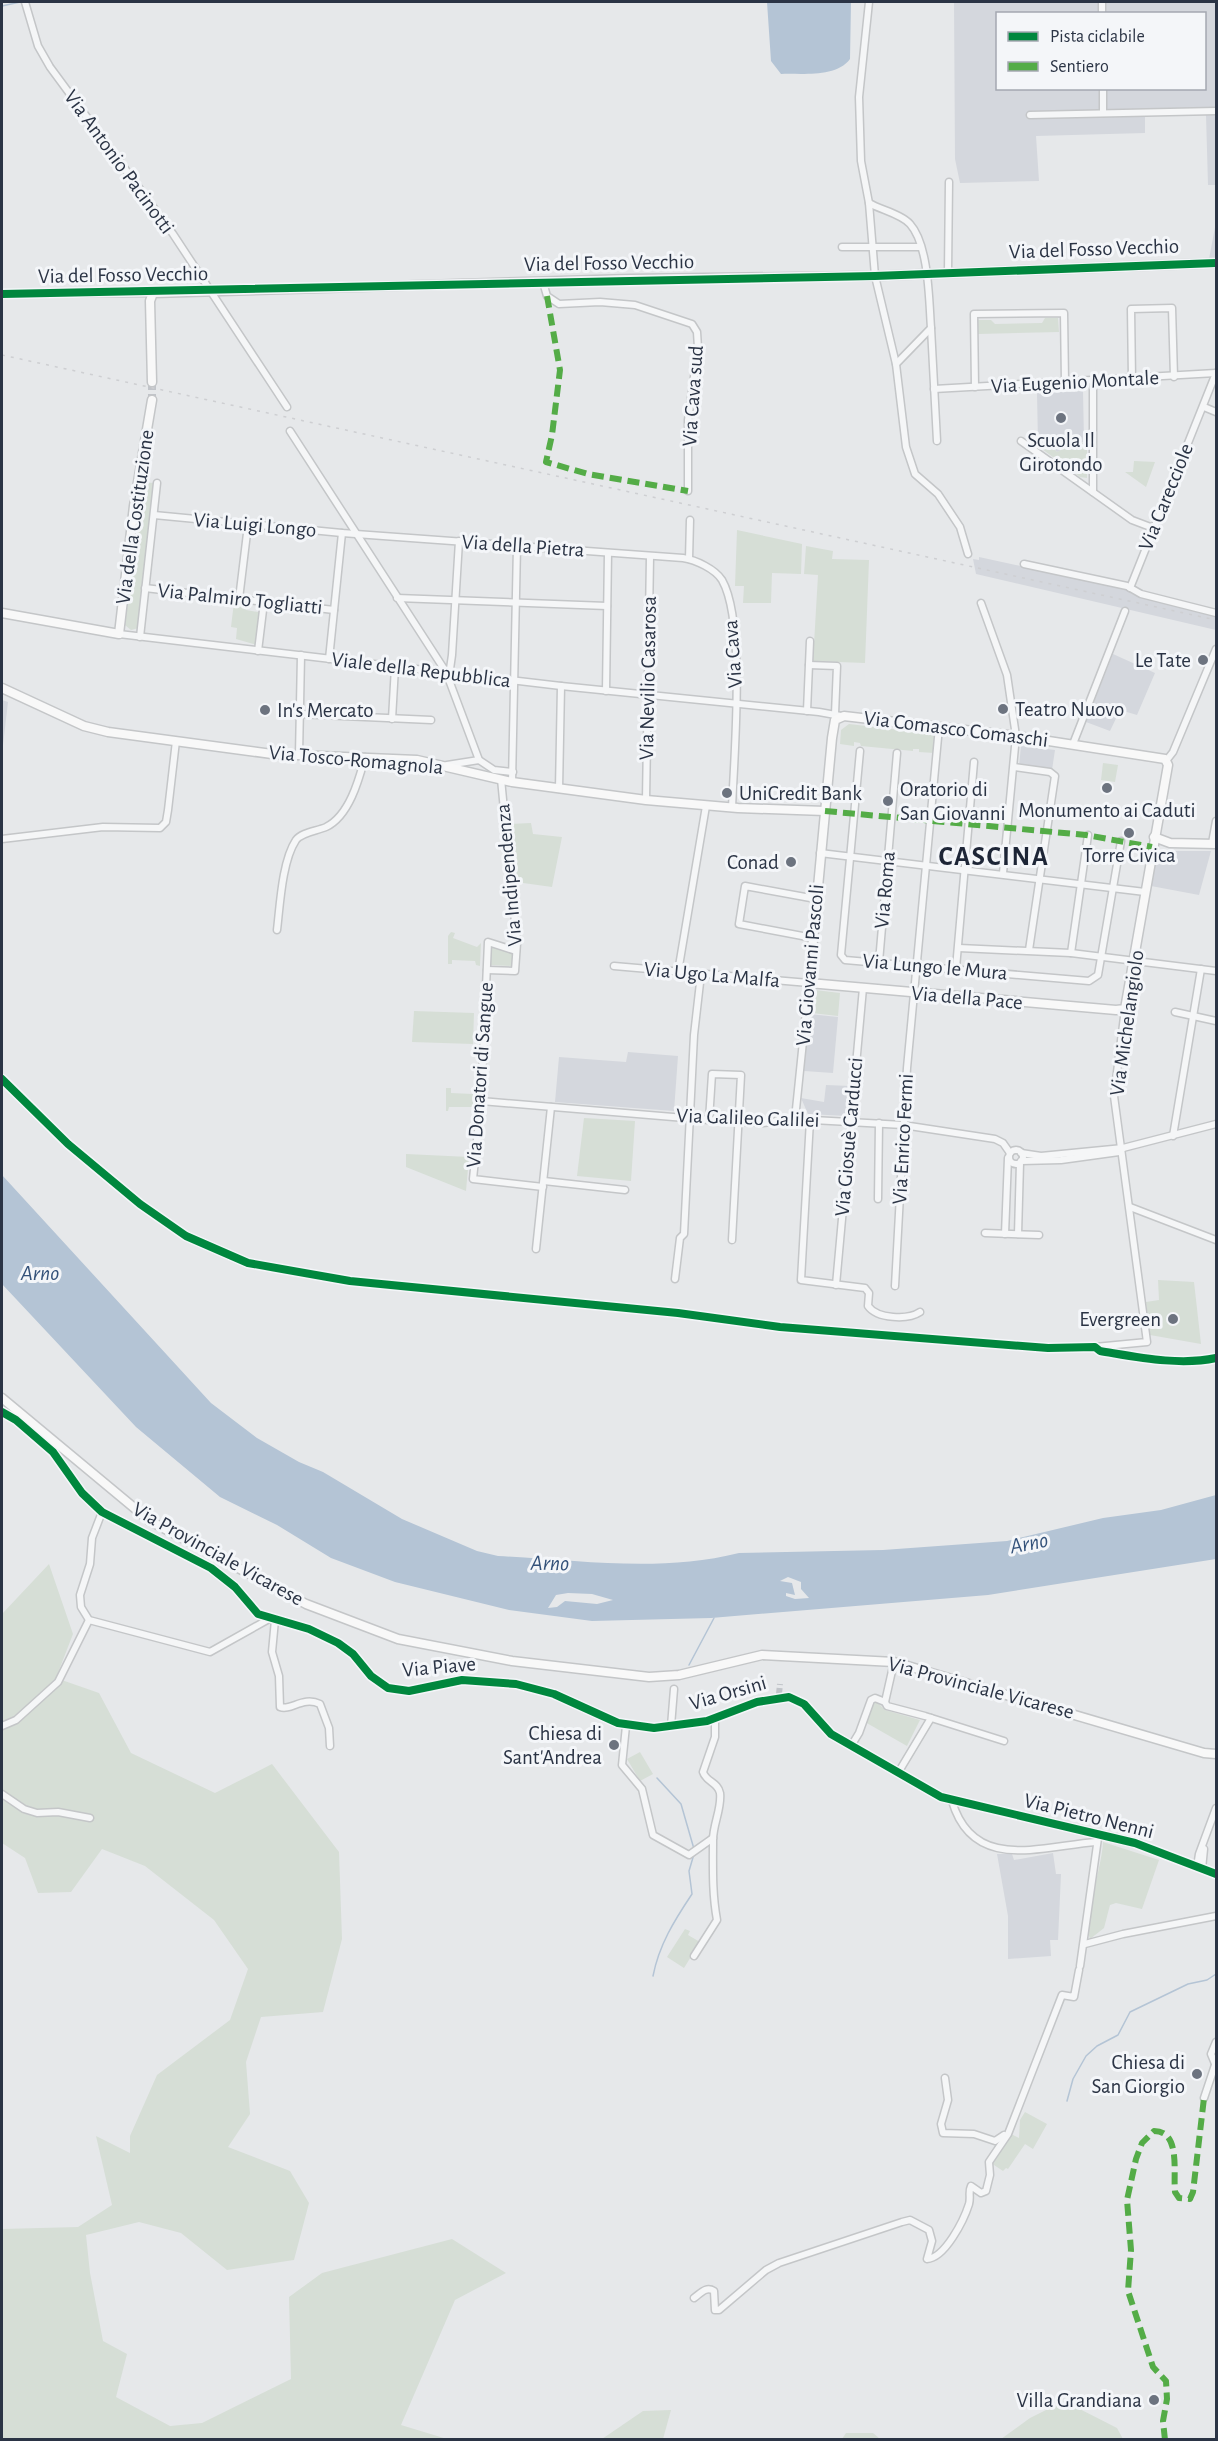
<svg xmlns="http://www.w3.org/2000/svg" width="1218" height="2441" viewBox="0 0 1218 2441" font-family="'Alegreya Sans',sans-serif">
  <rect width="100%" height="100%" fill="#e6e8ea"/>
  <g fill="#d4d7dd" fill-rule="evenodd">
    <path d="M954,2H1216V185H1208L1206,115L1145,116V133L1036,136L1039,181L960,183L955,159ZM998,14H1204V88H998Z"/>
    <polygon points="1216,222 1216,266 1207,266 1209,259"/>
    <polygon points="1083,391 1084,442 1065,442 1061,450 1057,452 1048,443 1038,443 1037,393"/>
    <polygon points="979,557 1126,589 1132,594 1216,614 1216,630 976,574 973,559 979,560"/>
    <polygon points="1113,654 1155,673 1137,715 1120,710 1110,731 1086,722"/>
    <polygon points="2,700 8,702 2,754"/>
    <polygon points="1021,746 1055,750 1052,770 1019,766"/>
    <polygon points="1161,851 1211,851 1199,895 1151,886 1156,858"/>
    <polygon points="809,1014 838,1017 833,1073 804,1071"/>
    <polygon points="628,1052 678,1056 674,1111 555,1102 559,1057 626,1062"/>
    <polygon points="826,1085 850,1086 847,1116 808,1114 801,1098 824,1102"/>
    <polygon points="1053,1853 1056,1874 1061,1874 1058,1940 1050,1940 1051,1956 1008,1959 1008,1916 997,1854 1012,1854 1014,1860"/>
  </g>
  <g fill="#d6ded6">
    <polygon points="1045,318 1058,318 1059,332 978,334 978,320 991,320 995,324 1042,323"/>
    <polygon points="1065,442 1087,443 1087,478 1080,477 1038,446 1038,443 1048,443 1057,452 1061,450"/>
    <polygon points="1134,461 1155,462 1146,487 1125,472 1133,472"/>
    <polygon points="143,482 153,483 139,628 131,630 125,625"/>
    <polygon points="737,530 802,544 801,574 772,573 771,603 743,603 744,586 735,586"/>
    <polygon points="806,546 833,551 832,559 869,560 865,663 813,661 818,575 804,574"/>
    <polygon points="234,602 245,603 246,610 258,612 262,608 257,645 236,639 237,628 231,627"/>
    <polygon points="849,724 935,734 934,753 919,752 919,749 913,749 913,751 861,746 860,743 854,742 854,746 840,744 841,730"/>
    <polygon points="1103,763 1118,765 1115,782 1101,780"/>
    <polygon points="531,823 533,834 562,837 552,887 516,882 510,824"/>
    <polygon points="451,932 455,933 453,938 477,947 481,943 480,966 476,965 475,961 452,960 452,964 448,964 448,936"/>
    <polygon points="492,947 513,953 512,966 490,965"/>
    <polygon points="815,990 840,993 838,1016 812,1013"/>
    <polygon points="414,1011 474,1013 473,1044 412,1042"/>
    <polygon points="446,1088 451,1088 451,1093 473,1094 473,1088 476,1089 474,1113 472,1107 449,1107 448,1111 446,1111"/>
    <polygon points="584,1118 635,1121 631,1181 577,1176"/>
    <polygon points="406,1154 469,1157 466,1191 406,1167"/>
    <polygon points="1158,1280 1194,1282 1201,1344 1150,1335 1146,1302 1159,1300"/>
    <polygon points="49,1564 73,1634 56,1678 99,1693 131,1753 215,1793 272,1764 339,1852 342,1939 323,2012 261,2017 246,2062 250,2114 228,2147 290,2171 309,2203 294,2260 227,2270 181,2233 139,2222 86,2235 90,2273 103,2341 127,2354 116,2397 170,2426 202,2423 291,2379 289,2297 322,2273 452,2239 506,2273 455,2300 401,2425 447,2439 2,2439 2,2229 78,2227 112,2205 96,2136 130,2153 130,2136 157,2075 230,2020 248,1969 214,1920 145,1866 102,1849 71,1892 38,1893 25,1858 2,1843 2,1614"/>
    <polygon points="872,1703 878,1703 885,1710 920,1720 907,1746 865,1722"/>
    <polygon points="640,1752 653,1774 640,1781 627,1759"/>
    <path d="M1103,1842L1159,1860L1142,1909L1116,1903L1110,1905L1104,1928L1090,1939C1083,1919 1102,1868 1103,1842Z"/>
    <polygon points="685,1929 690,1931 688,1935 700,1942 684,1968 667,1957"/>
    <polygon points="1025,2112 1047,2124 1033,2149 1025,2144 1008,2169 1006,2168 1003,2171 991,2163 1011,2134 1019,2138 1020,2120"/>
    <polygon points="1064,2401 1117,2428 1123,2439 1001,2439 1030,2418"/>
    <polygon points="671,2410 663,2439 602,2439 643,2411"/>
    <polygon points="846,2433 873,2433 880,2439 842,2439"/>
  </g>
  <g fill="#b4c4d5" fill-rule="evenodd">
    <path d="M767,2H851L850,59C836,78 802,73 781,74L771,61Z"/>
    <path d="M2,1175L211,1403L257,1438L299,1462L323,1472L402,1519L477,1551L498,1556C579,1560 659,1573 739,1553L883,1550L1007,1541L1103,1518L1161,1510L1216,1495V1559L988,1595L711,1618L592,1621L509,1610L395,1582L331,1558L277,1525L220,1497L136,1427L2,1284ZM788,1577L801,1582V1589L809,1598L795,1599L786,1596V1593L795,1595L792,1583L780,1581ZM568,1593L592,1594L613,1600L597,1604L565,1601L557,1607L548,1608L556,1595Z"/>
  </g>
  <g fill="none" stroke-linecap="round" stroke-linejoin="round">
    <g stroke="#b4c4d5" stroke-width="1.5">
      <polyline points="2,6 20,2"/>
      <polyline points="689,1665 714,1618"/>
      <polyline points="657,1778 681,1804 694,1849"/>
      <path d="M653,1976C659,1945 674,1921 692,1894L689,1871L694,1854"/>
      <polyline points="1067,2101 1073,2079 1086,2056 1097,2046 1118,2035 1130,2012 1188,1984 1207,1980 1216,1974"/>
    </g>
    <polyline stroke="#c1c4c9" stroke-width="6" stroke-dasharray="6 3" stroke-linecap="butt" points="779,1694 780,1684"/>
    <polyline stroke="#c1c4c9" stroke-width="8" stroke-dasharray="8 4" stroke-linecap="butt" points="152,382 152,400"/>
    <defs>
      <g id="street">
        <polyline points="25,2 38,46 50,67 173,234 287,407"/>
        <polyline points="869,2 859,97 861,161 869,203 875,276 896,364 906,447 915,474 938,494 960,527 968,554"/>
        <polyline points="1102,2 1102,14"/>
        <polyline points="1103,88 1103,113"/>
        <polyline points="1030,115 1216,111"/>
        <path d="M869,203C881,210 901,214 910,224C929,245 929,301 931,328L896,364"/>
        <polyline points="842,247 920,247"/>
        <polyline points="948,272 949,182"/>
        <polyline points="543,282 547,296 559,304 600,302 635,305 692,324 697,332 698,348 688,420 688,491"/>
        <polyline points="2,294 153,293"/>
        <polyline points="931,328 937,441"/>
        <polyline points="1132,379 1131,309 1172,308 1174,377"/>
        <polyline points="975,387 974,314 1064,313 1065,382"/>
        <polyline points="934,389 1216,373"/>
        <polyline points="1204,407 1216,412"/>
        <polyline points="290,431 446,672 479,760 494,770 513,772"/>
        <polyline points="1021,441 1132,520 1153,528"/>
        <polyline points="1093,492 1093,382"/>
        <path d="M154,515L342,533L683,558C696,560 715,569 722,580C746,622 734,756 732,808"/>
        <polyline points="689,559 690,520"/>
        <polyline points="1024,564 1127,586 1141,594 1216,613"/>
        <polyline points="145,588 334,610"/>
        <polyline points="1130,588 1216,373"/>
        <polyline points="397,598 607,606"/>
        <polyline points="239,599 248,525"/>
        <polyline points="981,603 1007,675 1016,736 1003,873"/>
        <polyline points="119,634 561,686 819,712 841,716"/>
        <polyline points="140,637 157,483"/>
        <polyline points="258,651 264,602"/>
        <polyline points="329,659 342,533"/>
        <polyline points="809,665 837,666 835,714"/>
        <polyline points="446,672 450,669 452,655 459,541"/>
        <polyline points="606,691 608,553"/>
        <polyline points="807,711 810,641"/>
        <polyline points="299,714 431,720"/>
        <polyline points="392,719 395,667"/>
        <polyline points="1073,744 1125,611"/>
        <polyline points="860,751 841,955 845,960 1089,981 1098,975 1121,841"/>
        <polyline points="299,755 301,655"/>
        <polyline points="1166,761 1173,752 1216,649"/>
        <polyline points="447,765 479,760"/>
        <polyline points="1014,767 1050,772 1055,776 1029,950"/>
        <polyline points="512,782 517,546"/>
        <polyline points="559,789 561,686"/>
        <polyline points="646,800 650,557"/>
        <polyline points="2,839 103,827 160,828 166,822 168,810 176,741"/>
        <polyline points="1212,843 1216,821"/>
        <polyline points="820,853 1145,892"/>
        <path d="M277,930C280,905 282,861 296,840C302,832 317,831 326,827C349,816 359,780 365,757"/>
        <polyline points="813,938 739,924 745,886 816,899"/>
        <polyline points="959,948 1071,953 1216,971"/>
        <polyline points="516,951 488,942 481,1101 473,1179 543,1187"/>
        <polyline points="1071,953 1088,835"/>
        <polyline points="879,962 897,753"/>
        <polyline points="614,966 809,983 795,1119"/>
        <polyline points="956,968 974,762"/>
        <polyline points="487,970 515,971 517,943 501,779"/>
        <polyline points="678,972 706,806"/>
        <polyline points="1175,1012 1216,1021"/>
        <polyline points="481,1101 709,1120 763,1123 795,1119 903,1125 995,1139 1003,1143 1010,1153"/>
        <polyline points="709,1120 712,1074 741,1075 732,1240"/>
        <path d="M810,1120L801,1280L865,1288L869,1293L868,1306C877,1319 908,1320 920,1312"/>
        <polyline points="1173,1136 1201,969"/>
        <circle cx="1016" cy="1157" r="7"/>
        <polyline points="1021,1153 1041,1156 1123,1148"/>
        <polyline points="1021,1161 1061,1160 1119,1152 1123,1148 1216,1124"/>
        <polyline points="544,1181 625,1190"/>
        <polyline points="878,1199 879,1123"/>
        <polyline points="1130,1207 1216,1240"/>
        <polyline points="985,1233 1039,1235"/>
        <polyline points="1005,1234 1008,1158"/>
        <polyline points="1018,1234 1020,1163"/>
        <polyline points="536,1249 551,1107"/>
        <polyline points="675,1279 680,1238 684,1234 694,1035 701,974"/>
        <polyline points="836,1285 863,988"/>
        <polyline points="895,1286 907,1068 939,727"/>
        <polyline points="1095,1347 1147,1342 1114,1096 1125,1009"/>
        <polyline points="2,1412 16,1420 53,1452 82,1493 102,1512 211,1568 235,1587 258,1614 309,1629 338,1643 353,1654 371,1676 388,1688 409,1691 462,1680 516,1684 554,1694 618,1723 654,1728 707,1721 757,1702 789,1697 804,1704 831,1734 941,1797 1135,1843 1216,1874"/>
        <polyline points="102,1512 92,1538 90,1564 80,1595 81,1607 89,1620 210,1652 269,1619"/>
        <path d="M275,1620L272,1652L279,1676L280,1707C291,1711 303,1696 320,1704L329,1728L330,1746"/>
        <polyline points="894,1662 885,1702 887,1706 925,1716 1004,1741"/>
        <polyline points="2,1726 16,1720 58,1682 89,1620"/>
        <polyline points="626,1726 622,1765 642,1789 653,1835 689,1855 713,1838"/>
        <polyline points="671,1726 674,1689"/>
        <polyline points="851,1746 859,1733 871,1700 875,1698 885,1702"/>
        <polyline points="898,1773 931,1718"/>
        <polyline points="2,1794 24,1809 37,1813 58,1812 90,1818"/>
        <path d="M952,1801C973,1873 1042,1846 1096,1842"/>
        <polyline points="1197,1867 1199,1854 1216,1808"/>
        <polyline points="1202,1869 1204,1849"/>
        <polyline points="1085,1944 1123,1934 1216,1916"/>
        <path d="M694,1956L717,1920C712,1893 713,1867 713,1840C713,1824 722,1808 720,1793C718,1782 706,1782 703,1772L715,1737V1719"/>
        <polyline points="1080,1966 1098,1838"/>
        <polyline points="1216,2042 1211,2054 1216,2066"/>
        <polyline points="945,2078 948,2100 941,2124 943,2133 974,2134 995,2141 1004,2135"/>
        <polyline points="1204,2098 1215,2065"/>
        <path d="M694,2298C701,2293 706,2286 714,2291L715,2310H719L766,2270L779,2263L902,2222L910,2220L929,2230L932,2241L927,2259C945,2258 964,2220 969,2204C971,2197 968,2192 971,2186L981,2193L986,2191L990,2175L989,2162L1008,2134L1062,1995L1074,1997L1079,1970"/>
      </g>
      <g id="secondary">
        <polyline points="152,382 150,301 153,293 631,279 875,276 1216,263"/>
        <polyline points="2,613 119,634 134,506 152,400"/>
        <polyline points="2,688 84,726 108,732 272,754 417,760 512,782 646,800 738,808 825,811"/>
        <polygon points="844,716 1016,736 1165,759 1168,765 1125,1009 1116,1010 809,983 832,738 835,720"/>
        <polyline points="1154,837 1170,843 1216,844"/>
        <polyline points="2,1398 150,1521 306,1604 398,1639 512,1661 649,1677 679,1675 762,1655 894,1662 1204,1753 1216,1754"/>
      </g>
    </defs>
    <use href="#street" stroke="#c4c6c8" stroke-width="9"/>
    <use href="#secondary" stroke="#c4c6c8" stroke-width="11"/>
    <use href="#street" stroke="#f5f6f7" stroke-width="6"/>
    <use href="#secondary" stroke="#f8f8f8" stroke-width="8"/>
    <polyline stroke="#cecfd2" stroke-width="1.5" stroke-dasharray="3 6" stroke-linecap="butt" points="2,355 1216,620"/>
    <g stroke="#54ac47" stroke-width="6" stroke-dasharray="12 6" stroke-linecap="butt">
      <polyline points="547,296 560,370 552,435 546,462 588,474 688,491"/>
      <polyline points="825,811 1086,835 1152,847"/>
      <path d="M1165,2440L1163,2421L1167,2399L1166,2381L1153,2367L1128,2291L1131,2250L1127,2200L1136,2159L1142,2143L1154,2131C1181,2131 1173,2172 1175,2192L1179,2198L1190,2199L1193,2192L1204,2098"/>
    </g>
    <defs>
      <g id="cycleway">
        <polyline points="2,294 875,276 1216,263"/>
        <path d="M2,1079L68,1144L140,1204L186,1236L248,1263L350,1281L678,1313L780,1327L1048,1348L1095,1347L1100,1351C1137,1357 1179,1366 1216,1358"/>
        <polyline points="2,1412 16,1420 53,1452 82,1493 102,1512 211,1568 235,1587 258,1614 309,1629 338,1643 353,1654 371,1676 388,1688 409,1691 462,1680 516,1684 554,1694 618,1723 654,1728 707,1721 757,1702 789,1697 804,1704 831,1734 941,1797 1135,1843 1216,1874"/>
      </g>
    </defs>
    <use href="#cycleway" stroke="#f4f6f9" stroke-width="11"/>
    <use href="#cycleway" stroke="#00873e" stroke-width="8"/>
  </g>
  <g fill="#6c737f" stroke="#f4f6f9" stroke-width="2">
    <circle cx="1061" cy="418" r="6"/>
    <circle cx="1203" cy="660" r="6"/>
    <circle cx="1003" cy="709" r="6"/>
    <circle cx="265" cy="710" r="6"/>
    <circle cx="1107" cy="788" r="6"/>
    <circle cx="727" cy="793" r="6"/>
    <circle cx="888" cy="801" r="6"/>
    <circle cx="1129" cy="833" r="6"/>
    <circle cx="791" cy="862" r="6"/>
    <circle cx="1173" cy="1319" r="6"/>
    <circle cx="614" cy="1745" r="6"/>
    <circle cx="1197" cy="2074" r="6"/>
    <circle cx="1154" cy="2400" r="6"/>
  </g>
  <g text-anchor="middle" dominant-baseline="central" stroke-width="6" stroke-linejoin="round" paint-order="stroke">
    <g font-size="21" fill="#2b3445" stroke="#f4f6f9">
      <text transform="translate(119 162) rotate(54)">Via Antonio Pacinotti</text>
      <text transform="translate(1094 249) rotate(-2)">Via del Fosso Vecchio</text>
      <text transform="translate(609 263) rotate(-1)">Via del Fosso Vecchio</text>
      <text transform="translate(123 275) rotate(-1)">Via del Fosso Vecchio</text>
      <text transform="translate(1075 382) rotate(-3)">Via Eugenio Montale</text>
      <text transform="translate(693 396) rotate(-86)">Via Cava sud</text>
      <text transform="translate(1166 497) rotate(-68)">Via Carecciole</text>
      <text transform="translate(135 517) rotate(-82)">Via della Costituzione</text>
      <text transform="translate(255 525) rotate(5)">Via Luigi Longo</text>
      <text transform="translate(523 546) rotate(4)">Via della Pietra</text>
      <text transform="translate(240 599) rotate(6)">Via Palmiro Togliatti</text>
      <text transform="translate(733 654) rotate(-94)">Via Cava</text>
      <text transform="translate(421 670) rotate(7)">Viale della Repubblica</text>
      <text transform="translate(648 678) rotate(-89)">Via Nevilio Casarosa</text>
      <text transform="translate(956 729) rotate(7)">Via Comasco Comaschi</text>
      <text transform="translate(356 760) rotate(5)">Via Tosco-Romagnola</text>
      <text transform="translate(509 875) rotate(-95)">Via Indipendenza</text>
      <text transform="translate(885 890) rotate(-85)">Via Roma</text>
      <text transform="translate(810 965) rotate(-85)">Via Giovanni Pascoli</text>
      <text transform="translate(935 967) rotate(5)">Via Lungo le Mura</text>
      <text transform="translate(712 975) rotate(5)">Via Ugo La Malfa</text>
      <text transform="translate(967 998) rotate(5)">Via della Pace</text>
      <text transform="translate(1127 1023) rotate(-82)">Via Michelangiolo</text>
      <text transform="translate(480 1075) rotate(-86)">Via Donatori di Sangue</text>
      <text transform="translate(748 1118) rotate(2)">Via Galileo Galilei</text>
      <text transform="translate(849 1137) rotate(-85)">Via Giosuè Carducci</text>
      <text transform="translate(903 1139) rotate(-87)">Via Enrico Fermi</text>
      <text transform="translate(218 1554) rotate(29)">Via Provinciale Vicarese</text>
      <text transform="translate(439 1667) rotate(-5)">Via Piave</text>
      <text transform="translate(981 1688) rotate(15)">Via Provinciale Vicarese</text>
      <text transform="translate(728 1693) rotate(-16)">Via Orsini</text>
      <text transform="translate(1089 1816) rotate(14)">Via Pietro Nenni</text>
    </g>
    <g font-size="21" fill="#2b3445" stroke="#f4f6f9" text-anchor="end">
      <text x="1061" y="440" text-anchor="middle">Scuola Il<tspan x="1061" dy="24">Girotondo</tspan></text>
      <text x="1191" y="660">Le Tate</text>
      <text x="1015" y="709" text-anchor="start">Teatro Nuovo</text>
      <text x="277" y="710" text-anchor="start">In's Mercato</text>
      <text x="900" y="789" text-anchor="start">Oratorio di<tspan x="900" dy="24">San Giovanni</tspan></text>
      <text x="739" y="793" text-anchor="start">UniCredit Bank</text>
      <text x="1107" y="810" text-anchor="middle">Monumento ai Caduti</text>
      <text x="1129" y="855" text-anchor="middle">Torre Civica</text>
      <text x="779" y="862">Conad</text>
      <text x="1161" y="1319">Evergreen</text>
      <text x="602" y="1733">Chiesa di<tspan x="602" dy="24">Sant'Andrea</tspan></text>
      <text x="1185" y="2062">Chiesa di<tspan x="1185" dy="24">San Giorgio</tspan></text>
      <text x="1142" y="2400">Villa Grandiana</text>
    </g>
    <g font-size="22" font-style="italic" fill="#34527a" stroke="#f4f6f9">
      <text x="40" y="1273">Arno</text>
      <text transform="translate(1029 1543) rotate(-11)">Arno</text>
      <text transform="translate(550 1563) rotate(1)">Arno</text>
    </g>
    <g font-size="27" font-weight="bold" letter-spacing="1.5" fill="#1d2536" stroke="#f4f6f9">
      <text x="994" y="856">CASCINA</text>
    </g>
  </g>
  <rect width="1218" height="2441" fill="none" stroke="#2b3445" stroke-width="6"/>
  <rect x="996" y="12" width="210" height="78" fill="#f4f6f9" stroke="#a4a8b1" stroke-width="1.5"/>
  <rect x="1008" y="32" width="30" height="9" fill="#00873e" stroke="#a4a8b1" stroke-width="1.5"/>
  <text x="1050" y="42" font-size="18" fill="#2b3445">Pista ciclabile</text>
  <rect x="1008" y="62" width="30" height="9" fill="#54ac47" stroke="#a4a8b1" stroke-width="1.5"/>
  <text x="1050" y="72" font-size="18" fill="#2b3445">Sentiero</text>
</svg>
